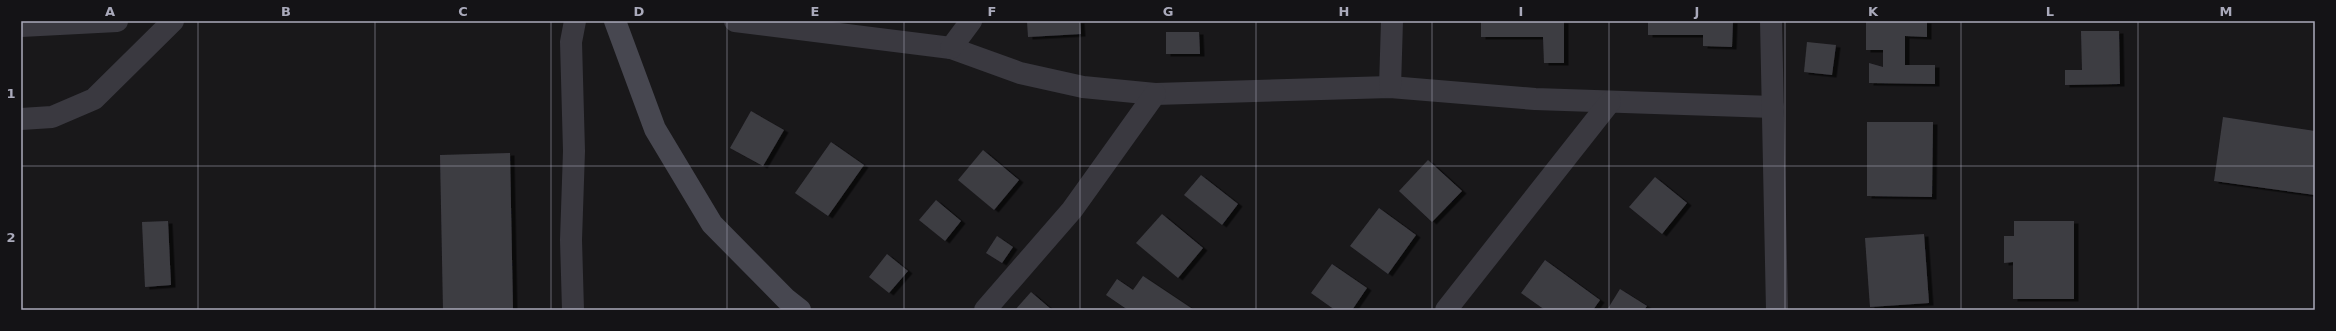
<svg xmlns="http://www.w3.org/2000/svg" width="2336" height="331" viewBox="0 0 2336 331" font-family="'DejaVu Sans',sans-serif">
  <defs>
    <filter id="shadow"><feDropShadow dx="4.5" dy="2.5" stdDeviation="0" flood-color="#0009"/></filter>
  </defs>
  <rect width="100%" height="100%" fill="#19181a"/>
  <g fill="#3e3d43" filter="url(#shadow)">
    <polygon points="1027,21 1080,21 1081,34 1028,37"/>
    <polygon points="1481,21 1564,21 1564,63 1544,63 1543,37 1481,37"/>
    <polygon points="1648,21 1733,21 1732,47 1703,46 1703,35 1648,35"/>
    <polygon points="1866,21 1927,21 1927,37 1905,36 1905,65 1935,65 1935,84 1869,83 1869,63 1883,67 1883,50 1866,50"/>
    <polygon points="2081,31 2119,31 2120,84 2065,85 2065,70 2082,70"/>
    <polygon points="1166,32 1199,32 1200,54 1166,54"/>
    <polygon points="1807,42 1836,45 1832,75 1804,72"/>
    <polygon points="751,111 784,130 763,166 730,148"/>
    <polygon points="2223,117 2315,131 2315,195 2214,181"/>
    <polygon points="1867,122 1933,122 1932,197 1867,196"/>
    <polygon points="831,142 864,165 828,216 795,193"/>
    <polygon points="983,150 1019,180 994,210 958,180"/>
    <polygon points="510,153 513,310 443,310 440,155"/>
    <polygon points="1428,160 1462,191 1432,222 1399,191"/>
    <polygon points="1201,175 1238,204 1222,225 1184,195"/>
    <polygon points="1655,177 1687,203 1662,234 1629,207"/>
    <polygon points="936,200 961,221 945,241 919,220"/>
    <polygon points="1379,208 1416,235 1388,274 1350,246"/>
    <polygon points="1162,214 1203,248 1178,278 1136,243"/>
    <polygon points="168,221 171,285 145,287 142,222"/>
    <polygon points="2014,221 2074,221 2074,299 2013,299 2013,262 2004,263 2004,236 2014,236"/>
    <polygon points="1924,234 1929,303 1870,307 1865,238"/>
    <polygon points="997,236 1013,247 1002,263 986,253"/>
    <polygon points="887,254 908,271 889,293 869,277"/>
    <polygon points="1545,260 1600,300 1593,310 1545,310 1521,293"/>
    <polygon points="1332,264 1367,288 1352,310 1335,310 1311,293"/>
    <polygon points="1143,276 1194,310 1128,310 1106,295 1117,279 1133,290"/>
    <polygon points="1620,289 1647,306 1644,310 1607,310"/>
    <polygon points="1031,292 1052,310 1015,310"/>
  </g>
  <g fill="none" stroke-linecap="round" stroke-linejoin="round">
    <g stroke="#3a3940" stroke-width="22">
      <polyline points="735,21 951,48 1020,73 1083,87 1155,94 1390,87 1535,99 1773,107"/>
      <polyline points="1771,21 1777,310"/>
      <polyline points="21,26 117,21"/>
      <polyline points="951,48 971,21"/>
      <polyline points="1390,87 1392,21"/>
      <polyline points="21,119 52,117 94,99 173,21"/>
      <polyline points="573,310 571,240 574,151 571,42 575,21"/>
      <polyline points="985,310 1072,210 1155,94"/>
      <polyline points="1446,310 1610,102"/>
    </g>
    <polyline stroke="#474750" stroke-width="22" points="615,21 655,129 712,224 786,299 800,310"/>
  </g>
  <path fill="none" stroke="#aab" stroke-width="1" stroke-opacity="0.55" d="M198,21V310M375,21V310M551,21V310M727,21V310M904,21V310M1080,21V310M1256,21V310M1432,21V310M1609,21V310M1785,21V310M1961,21V310M2138,21V310M21,166H2315"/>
  <rect width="2336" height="331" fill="none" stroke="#141316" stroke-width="44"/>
  <rect x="22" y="22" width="2292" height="287" fill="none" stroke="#aab" stroke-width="1.5"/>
  <g font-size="13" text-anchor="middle" font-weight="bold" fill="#aab">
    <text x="110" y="16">A</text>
    <text x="286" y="16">B</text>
    <text x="463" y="16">C</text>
    <text x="639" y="16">D</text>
    <text x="815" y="16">E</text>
    <text x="992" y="16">F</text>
    <text x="1168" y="16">G</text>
    <text x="1344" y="16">H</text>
    <text x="1521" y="16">I</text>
    <text x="1697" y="16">J</text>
    <text x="1873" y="16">K</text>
    <text x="2050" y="16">L</text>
    <text x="2226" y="16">M</text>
    <text x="11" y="98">1</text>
    <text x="11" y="242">2</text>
  </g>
</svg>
